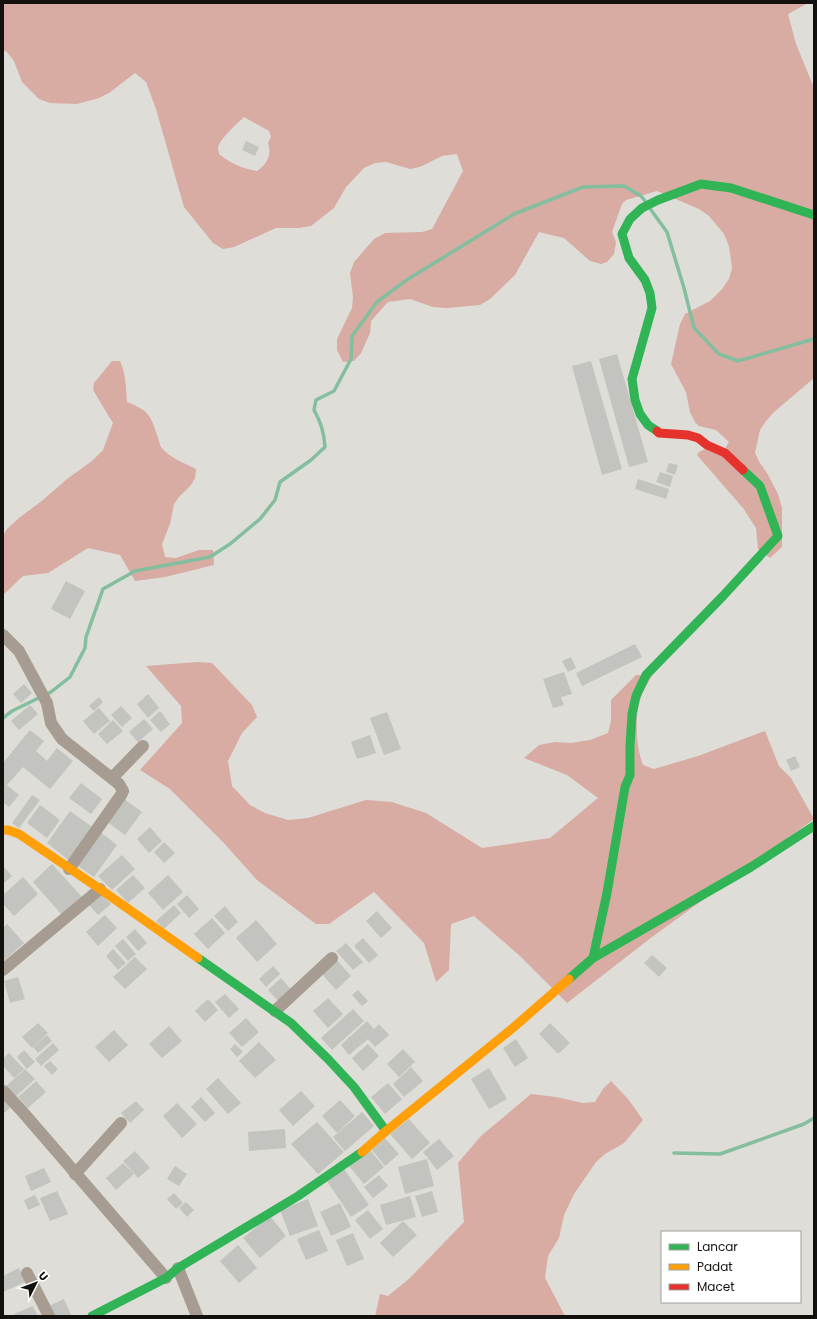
<svg xmlns="http://www.w3.org/2000/svg" width="817" height="1319" viewBox="0 0 817 1319" font-family="Poppins,sans-serif">
  <rect width="100%" height="100%" fill="#deddd8"/>
  <g fill="#d8aba3" fill-rule="evenodd">
    <path d="M3,3H808L788,14L796,44L814,88V378L774,412L766,421L760,430L755,453L760,463L767,473L778,494L782,508V547L770,558L758,549L756,528L743,508L697,455L699,452L705,449L724,450L729,442L716,430L699,426L695,422L690,412L686,392L671,364L680,324L685,314L710,301L722,289L729,279L732,268L729,246L724,234L709,216L699,209L657,191L626,200L622,204L612,232L616,242L614,254L607,262L601,264L590,261L564,238L539,232L515,275L490,299L480,305L447,308L433,307L410,299L388,302L371,321L370,333L361,353L354,361L343,362L337,350V339L352,308L353,297L350,273L354,262L374,239L385,233L422,232L432,229L463,171L457,154L442,156L420,167L410,169L386,162L375,163L364,168L346,187L334,208L311,226L299,228H276L234,247L223,249L213,243L184,207L156,109L146,82L135,73L109,93L99,98L77,104L50,103L39,99L22,82L14,61L7,52L3,50ZM244,117L269,131L271,137L268,143C272,155 267,164 257,171C243,169 230,163 219,154C219,152 218,150 218,148C220,138 237,124 244,117Z"/>
    <path d="M112,361H120C126,374 126,387 127,402C148,411 150,413 157,435C159,439 159,444 161,447C168,457 186,464 196,469L195,478L191,485L179,497L174,504L170,524L162,544L165,557L176,558L199,550H213L214,565L165,577L135,581L120,555L88,548L48,573L23,576L3,595V536L7,529L19,518L43,500L67,479L92,461L103,450L113,423L93,390L94,383Z"/>
    <path d="M198,662L212,663L252,705L257,717L242,733L228,761L232,786L250,805L265,813L288,820L308,818L366,800L392,802L426,813L482,848L550,838L598,798L567,775L524,758L539,745L555,742L571,743L590,740L608,733L611,721V700L636,675H652C649,682 643,690 641,697C634,716 636,747 643,765L654,769L698,756L765,731L779,766L791,778L814,819L652,937L567,1003L520,956L474,916L451,924L449,970L436,982L424,943L374,892L329,924H316L257,880L223,842L170,789L140,770L182,723L181,706L146,666Z"/>
    <polygon points="611,1081 628,1099 643,1120 624,1143 605,1154 596,1162 574,1194 564,1215 559,1238 548,1256 545,1278 565,1316 375,1316 380,1294 388,1296 410,1278 464,1222 458,1163 481,1136 531,1094 556,1097 583,1103 595,1102 603,1089"/>
  </g>
  <g fill="none" stroke-linecap="round" stroke-linejoin="round">
    <g stroke="#83be9f" stroke-width="3.5">
      <polyline points="651,210 667,232 684,288 694,328 719,354 738,361 814,339"/>
      <path d="M3,718L12,711L51,692L70,677L85,648L86,637L103,589L135,571L210,557L230,544L260,519L275,500L280,482L311,460L325,447C324,432 321,423 314,410L316,400L334,391L351,359L352,336L377,302L405,281L514,214L583,187L624,186L641,196L645,201"/>
      <polyline points="674,1153 720,1154 804,1124 814,1118"/>
    </g>
  </g>
  <g fill="#c3c4bf">
    <polygon points="246,141 259,147 255,156 242,150"/>
    <polygon points="617,354 648,462 629,467 599,359"/>
    <polygon points="591,361 622,469 602,475 572,366"/>
    <polygon points="669,463 678,465 675,475 666,472"/>
    <polygon points="660,472 673,476 670,487 656,482"/>
    <polygon points="638,479 669,489 666,499 635,489"/>
    <polygon points="66,581 85,591 70,619 51,609"/>
    <polygon points="635,644 642,657 582,686 576,673"/>
    <polygon points="571,657 576,668 568,672 562,661"/>
    <polygon points="564,672 572,694 561,697 564,705 553,708 543,679"/>
    <polygon points="24,684 32,693 21,703 13,694"/>
    <polygon points="148,694 159,708 148,718 137,704"/>
    <polygon points="99,697 103,702 94,711 89,706"/>
    <polygon points="30,705 38,714 19,730 11,721"/>
    <polygon points="121,706 132,718 122,727 111,715"/>
    <polygon points="99,708 110,721 94,734 83,721"/>
    <polygon points="160,711 170,724 161,732 150,720"/>
    <polygon points="387,712 401,749 384,755 370,718"/>
    <polygon points="144,719 153,729 138,742 129,732"/>
    <polygon points="113,720 123,731 107,744 98,734"/>
    <polygon points="30,730 44,741 36,751 47,761 57,748 73,761 50,789 23,767 7,785 19,795 9,807 3,802 3,763"/>
    <polygon points="370,735 376,753 357,759 351,742"/>
    <polygon points="795,756 800,767 791,771 786,760"/>
    <polygon points="81,783 102,799 91,814 69,798"/>
    <polygon points="32,795 40,800 19,828 12,823"/>
    <polygon points="123,798 142,812 125,835 106,821"/>
    <polygon points="40,805 60,820 47,838 27,823"/>
    <polygon points="70,811 95,829 71,862 47,843"/>
    <polygon points="150,827 162,841 149,853 137,839"/>
    <polygon points="99,831 117,845 94,877 75,864"/>
    <polygon points="164,842 175,853 164,863 154,852"/>
    <polygon points="122,855 135,869 112,890 98,876"/>
    <polygon points="52,864 82,897 62,915 33,882"/>
    <polygon points="4,867 12,876 3,884 3,868"/>
    <polygon points="133,875 145,888 128,903 116,890"/>
    <polygon points="168,875 183,892 163,910 148,893"/>
    <polygon points="23,877 38,894 14,916 3,904 3,895"/>
    <polygon points="101,894 111,904 98,915 89,905"/>
    <polygon points="187,895 199,909 189,918 177,904"/>
    <polygon points="174,905 181,913 164,929 156,921"/>
    <polygon points="225,906 238,922 228,931 214,916"/>
    <polygon points="377,911 392,928 381,938 366,921"/>
    <polygon points="105,915 117,928 98,946 86,932"/>
    <polygon points="212,918 225,933 208,949 194,934"/>
    <polygon points="256,920 277,944 257,962 236,938"/>
    <polygon points="7,924 24,943 3,962 3,928"/>
    <polygon points="135,929 147,943 138,951 126,937"/>
    <polygon points="363,938 378,955 369,963 354,946"/>
    <polygon points="123,939 136,954 128,961 115,946"/>
    <polygon points="346,943 363,962 353,970 336,951"/>
    <polygon points="113,949 126,963 118,970 106,956"/>
    <polygon points="652,955 667,968 659,977 644,963"/>
    <polygon points="135,957 147,969 125,989 113,977"/>
    <polygon points="336,959 351,976 336,990 320,972"/>
    <polygon points="273,966 280,974 266,987 259,979"/>
    <polygon points="18,977 25,999 10,1003 4,981"/>
    <polygon points="281,978 293,992 280,1003 268,990"/>
    <polygon points="358,990 368,1001 362,1006 352,995"/>
    <polygon points="225,994 239,1009 229,1018 215,1002"/>
    <polygon points="328,998 343,1014 328,1028 313,1011"/>
    <polygon points="208,999 218,1010 205,1022 195,1011"/>
    <polygon points="353,1009 364,1021 332,1050 321,1038"/>
    <polygon points="246,1018 259,1032 242,1047 229,1033"/>
    <polygon points="367,1021 374,1029 379,1024 389,1035 375,1047 368,1039 349,1055 341,1045"/>
    <polygon points="38,1023 48,1033 32,1048 22,1037"/>
    <polygon points="550,1023 570,1043 558,1054 539,1034"/>
    <polygon points="169,1026 182,1041 162,1058 149,1044"/>
    <polygon points="114,1030 128,1045 109,1062 95,1047"/>
    <polygon points="47,1035 52,1041 38,1053 33,1047"/>
    <polygon points="516,1039 528,1058 515,1067 503,1048"/>
    <polygon points="259,1042 276,1060 255,1078 239,1061"/>
    <polygon points="53,1043 59,1050 41,1066 35,1059"/>
    <polygon points="235,1044 243,1052 237,1057 230,1049"/>
    <polygon points="368,1044 379,1056 363,1071 352,1058"/>
    <polygon points="403,1049 415,1062 399,1077 387,1064"/>
    <polygon points="24,1050 35,1062 27,1069 17,1057"/>
    <polygon points="9,1053 24,1069 14,1078 3,1066 3,1059"/>
    <polygon points="50,1061 58,1069 52,1075 44,1066"/>
    <polygon points="411,1067 423,1081 404,1097 393,1084"/>
    <polygon points="489,1068 507,1099 489,1109 471,1079"/>
    <polygon points="25,1069 35,1079 15,1097 6,1086"/>
    <polygon points="218,1078 241,1103 228,1114 206,1089"/>
    <polygon points="36,1081 46,1092 28,1108 18,1097"/>
    <polygon points="388,1083 402,1099 385,1114 371,1097"/>
    <polygon points="301,1091 315,1106 293,1126 279,1110"/>
    <polygon points="3,1095 12,1106 3,1114"/>
    <polygon points="201,1097 215,1113 205,1122 191,1107"/>
    <polygon points="340,1100 355,1116 337,1133 322,1116"/>
    <polygon points="136,1101 144,1110 130,1123 121,1113"/>
    <polygon points="177,1103 197,1124 182,1138 163,1116"/>
    <polygon points="362,1112 374,1126 345,1151 333,1137"/>
    <polygon points="409,1119 430,1143 412,1159 390,1134"/>
    <polygon points="317,1122 344,1152 318,1174 291,1144"/>
    <polygon points="285,1129 286,1148 249,1151 248,1132"/>
    <polygon points="385,1138 399,1154 385,1166 372,1150"/>
    <polygon points="439,1139 454,1156 437,1170 423,1152"/>
    <polygon points="369,1149 384,1167 364,1184 349,1166"/>
    <polygon points="135,1151 150,1168 138,1178 123,1161"/>
    <polygon points="427,1159 434,1186 405,1194 398,1167"/>
    <polygon points="123,1163 134,1174 116,1190 106,1178"/>
    <polygon points="175,1166 187,1174 179,1186 167,1179"/>
    <polygon points="44,1168 51,1182 31,1191 25,1176"/>
    <polygon points="344,1169 369,1205 351,1217 327,1181"/>
    <polygon points="379,1175 388,1186 373,1198 364,1187"/>
    <polygon points="57,1191 68,1214 50,1221 40,1198"/>
    <polygon points="432,1191 438,1212 422,1217 415,1196"/>
    <polygon points="174,1193 183,1203 176,1209 167,1199"/>
    <polygon points="35,1195 40,1205 28,1210 24,1200"/>
    <polygon points="410,1196 416,1217 386,1225 380,1205"/>
    <polygon points="308,1199 318,1226 290,1236 280,1210"/>
    <polygon points="186,1202 194,1210 187,1217 179,1208"/>
    <polygon points="340,1203 351,1227 331,1236 320,1212"/>
    <polygon points="368,1210 383,1229 370,1239 355,1220"/>
    <polygon points="270,1216 286,1236 260,1258 243,1238"/>
    <polygon points="403,1221 417,1235 393,1257 380,1243"/>
    <polygon points="319,1230 328,1251 306,1260 297,1239"/>
    <polygon points="353,1233 364,1259 347,1266 336,1240"/>
    <polygon points="238,1245 257,1268 239,1283 220,1261"/>
    <polygon points="19,1268 25,1282 3,1292 3,1276"/>
    <polygon points="64,1299 71,1315 51,1316 47,1307"/>
    <polygon points="33,1306 38,1316 15,1316 14,1314"/>
  </g>
  <g fill="none" stroke-linecap="round" stroke-linejoin="round">
    <g stroke="#a69c91" stroke-width="12">
      <polyline points="3,635 19,651 47,703 51,723 62,739 119,784 123,791 121,795 69,869"/>
      <polyline points="112,778 143,746"/>
      <polyline points="3,970 100,889"/>
      <polyline points="275,1011 332,958"/>
      <polyline points="3,1091 21,1110 166,1278"/>
      <polyline points="75,1174 121,1123"/>
      <polyline points="178,1268 197,1316"/>
      <polyline points="27,1273 49,1316"/>
    </g>
    <g stroke="#30b455" stroke-width="9">
      <polyline points="657,431 648,425 640,414 635,400 632,379 652,308 650,293 645,280 629,258 622,234 630,219 642,208 658,200 701,184 731,188 814,215"/>
      <polyline points="198,958 291,1023 328,1059 354,1087 386,1131"/>
      <polyline points="593,958 607,893 625,787 630,775 630,746 632,714 636,696 646,675 723,596 778,536 760,486 743,470"/>
      <polyline points="569,979 593,958 751,867 814,826"/>
      <polyline points="92,1316 166,1278 178,1268 298,1196 362,1152"/>
    </g>
    <g stroke="#ff9f0a" stroke-width="9">
      <polyline points="3,830 8,830 19,834 100,889 198,958"/>
      <polyline points="362,1152 386,1131 514,1027 569,979"/>
    </g>
    <polyline stroke="#e5322d" stroke-width="9" points="657,431 659,433 688,435 698,438 707,445 725,453 743,470"/>
  </g>
  <rect width="817" height="1319" fill="none" stroke="#12110d" stroke-width="8"/>
  <rect x="661" y="1231" width="140" height="72" fill="#ffffff" stroke="#a0a09e"/>
  <rect x="669" y="1244" width="20" height="6" fill="#30b455" stroke="#a0a09e"/>
  <text x="697" y="1251" font-size="12" fill="#12110d">Lancar</text>
  <rect x="669" y="1264" width="20" height="6" fill="#ff9f0a" stroke="#a0a09e"/>
  <text x="697" y="1271" font-size="12" fill="#12110d">Padat</text>
  <rect x="669" y="1284" width="20" height="6" fill="#e5322d" stroke="#a0a09e"/>
  <text x="697" y="1291" font-size="12" fill="#12110d">Macet</text>
  <g transform="translate(36 1283) rotate(48)" stroke="#ffffff" stroke-width="3" paint-order="stroke">
  <path d="M0-3L7 15L0 10L-7 15Z" fill="#12110d"/>
  <text y="-6" font-size="11" font-weight="bold" text-anchor="middle" fill="#12110d">U</text>
  </g>
</svg>
